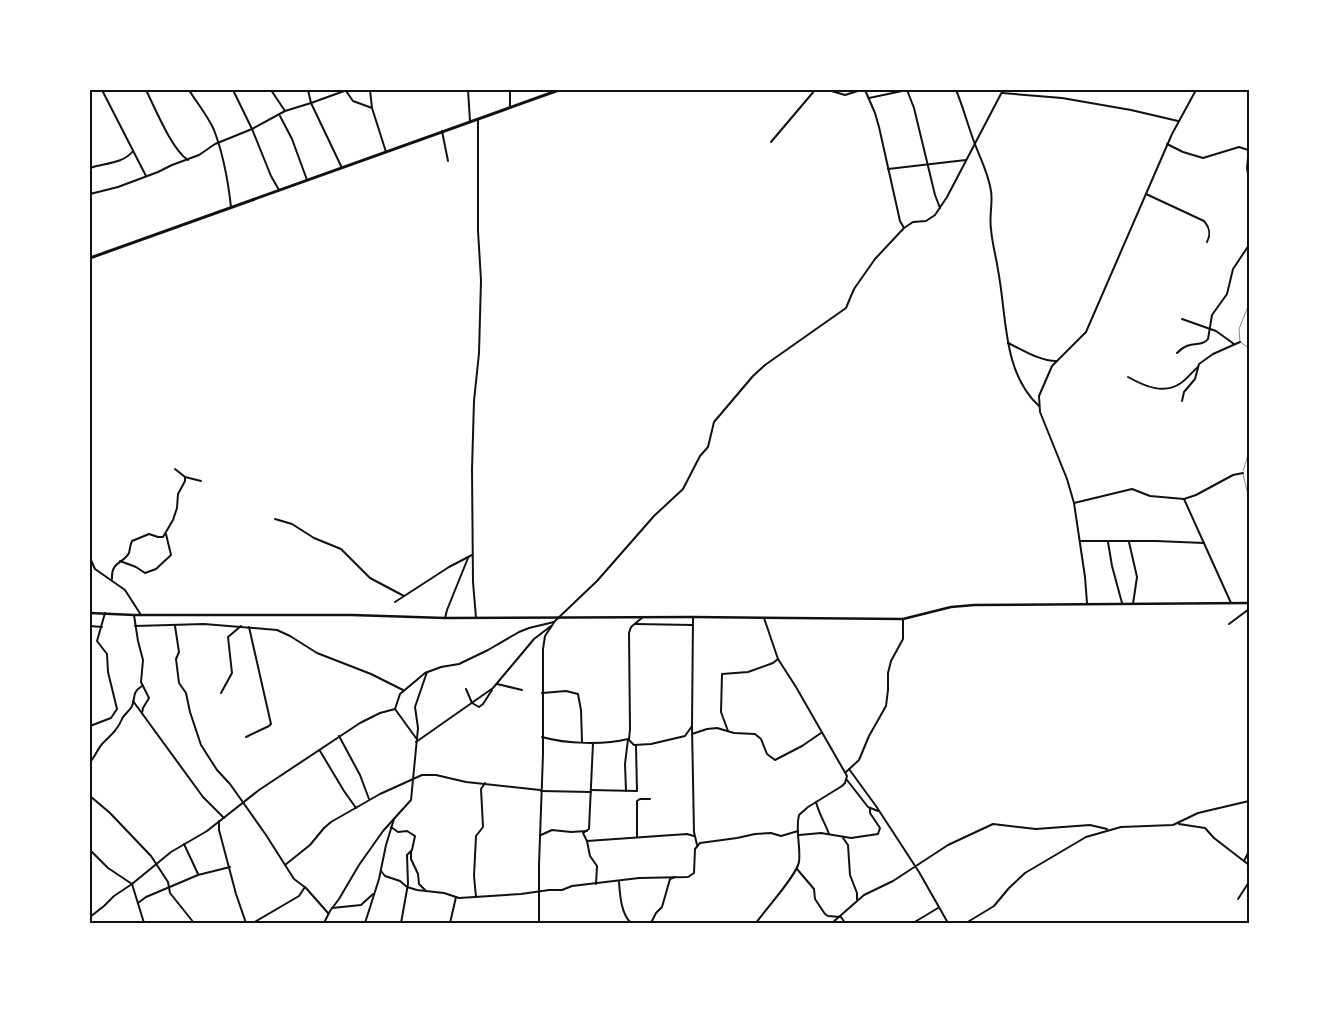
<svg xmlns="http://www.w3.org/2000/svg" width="1339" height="1013" viewBox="0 0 1339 1013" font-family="'PT Sans Narrow',sans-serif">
  <rect width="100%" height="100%" fill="#fff"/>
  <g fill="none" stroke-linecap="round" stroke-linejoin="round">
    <g stroke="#111" stroke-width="0.5">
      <polyline points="1249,304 1239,329 1240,342 1249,348"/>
      <polyline points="1243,471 1249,452"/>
      <polyline points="1243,474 1249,499"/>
    </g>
    <g stroke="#111" stroke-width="2">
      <polyline points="102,90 146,176"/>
      <path d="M146,90C155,108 172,150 188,160"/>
      <path d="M189,90C197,103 208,116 214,130C224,156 228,180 231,207"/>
      <polyline points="233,90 252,129 271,176 279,190"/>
      <polyline points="271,90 285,111"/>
      <polyline points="308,90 311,103 342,168"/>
      <polyline points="370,90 372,108 386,152"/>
      <polyline points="468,90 470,121"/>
      <polyline points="828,90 845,95 861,90"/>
      <polyline points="865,90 875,113 879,127 900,221 904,228"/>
      <polyline points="907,90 914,108 935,195 940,208"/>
      <path d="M956,90C962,104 966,119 971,133C977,153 988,170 991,191C993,203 989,216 991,229C992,243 996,256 998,270C1007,315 1002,372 1039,406"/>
      <polyline points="346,91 353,101 372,108"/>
      <polyline points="1002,93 1062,98 1131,110 1178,121"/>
      <polyline points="869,98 907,90"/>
      <polyline points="510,108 510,90"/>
      <polyline points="280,116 292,139 307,180"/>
      <polyline points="442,131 448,161"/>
      <polyline points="771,142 815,90"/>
      <polyline points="1167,144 1183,152 1203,158 1239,147 1248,150"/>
      <polyline points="1249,147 1247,168 1249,180"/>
      <path d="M90,168C104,163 123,164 133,151"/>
      <polyline points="888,169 966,160"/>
      <polyline points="90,194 118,187 158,172 172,165 199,155 215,144 252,129 285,111 311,103 347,90"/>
      <path d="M1146,194L1204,221C1210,228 1211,234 1207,242"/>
      <polyline points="1182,319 1216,331 1234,344"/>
      <path d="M1008,343C1023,350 1040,361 1056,361"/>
      <path d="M1177,353C1190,339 1201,348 1208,339L1212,315L1227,294L1233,269L1249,245"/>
      <path d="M1128,377C1144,386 1164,395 1181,383C1187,379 1192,372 1198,367"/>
      <polyline points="1182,401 1184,392 1195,379 1199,364 1213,354 1240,342"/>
      <polyline points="175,469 185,477 201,481"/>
      <polyline points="1184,499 1231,603"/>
      <polyline points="1074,503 1132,489 1150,496 1184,499 1196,495 1233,475 1243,473"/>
      <polyline points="275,519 292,524 314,538 341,549 370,578 404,596"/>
      <polyline points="1080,541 1156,541 1204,543"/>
      <polyline points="1108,542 1112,566 1122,603"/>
      <polyline points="1129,542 1137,577 1133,604"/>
      <polyline points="90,558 95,569 125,590 141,615"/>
      <polyline points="120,561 136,567 145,573 156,569 171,555 166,534"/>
      <path d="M112,579C111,561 123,564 129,553C130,549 130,545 132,541L149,534L158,537H163L173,520L177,508L178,494L185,481V477"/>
      <polyline points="395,602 449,567 472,555"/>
      <polyline points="1087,603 1085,577 1074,503 1067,479 1040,412 1039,396 1052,366 1086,332 1172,134 1196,90"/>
      <polyline points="134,615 138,641 143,660 141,682 149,698 143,708 142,713"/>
      <polyline points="445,618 447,610 468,558"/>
      <polyline points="476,618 473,582 472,469 474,401 479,353 481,280 478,231 478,120"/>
      <polyline points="693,618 692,726 694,832 697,845"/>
      <polyline points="635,624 693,625"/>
      <polyline points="1229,624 1249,609"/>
      <polyline points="90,626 102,627"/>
      <polyline points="135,626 204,624 277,630 290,636 317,653 371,674 403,690"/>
      <polyline points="175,626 179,652 176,659 179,683 186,693 190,712 201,745 217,770 230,784 266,835 294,879 306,888 328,913"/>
      <polyline points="497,684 522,690"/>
      <polyline points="466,689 472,703 479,707 483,704 492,690"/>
      <polyline points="221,693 232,673 228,637 241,626"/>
      <polyline points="542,693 566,691 578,694 581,710 582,742"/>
      <polyline points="133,701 203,797 224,818"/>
      <polyline points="395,709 416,738"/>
      <polyline points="90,726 111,718 117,709 108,672 107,654 97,641 105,613"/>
      <polyline points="728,731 721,712 722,674 748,672 773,663 778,659"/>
      <polyline points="692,734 707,729 717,728 734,733 755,734 761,739 767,754 775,760 802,746 821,733"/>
      <polyline points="339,736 360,775 369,799"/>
      <polyline points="246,737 269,726 271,724 249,627"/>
      <path d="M542,737C566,744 604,745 628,739L634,745L651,744L685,736L692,726"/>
      <polyline points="629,739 630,729 629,633 631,627 643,617"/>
      <polyline points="416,742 493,688 534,639 551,626"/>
      <polyline points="593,743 589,829 583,833 587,841 590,856 597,866 596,884"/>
      <polyline points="320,751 344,791 356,808"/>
      <path d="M90,762C95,757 98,748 103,743C111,735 118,729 122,719C124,714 130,711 132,706C136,698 131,693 142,686"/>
      <polyline points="849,769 876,806 919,872 948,923"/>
      <polyline points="846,772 859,760 869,736 886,706 888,690 888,673 891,661 903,639 903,619"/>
      <polyline points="847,780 868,807 878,811"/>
      <polyline points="591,790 637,791 636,746"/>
      <polyline points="541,791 591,792"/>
      <polyline points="626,791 625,764 628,739"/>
      <polyline points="90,796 110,813 151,856 168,882 170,893 194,923"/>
      <path d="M816,802C819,814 825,823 829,834"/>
      <polyline points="219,821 219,830 236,894 246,923"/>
      <polyline points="1179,824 1205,828 1214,838 1249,865"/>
      <polyline points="391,827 398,832 407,831 415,836 412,850 407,855 408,884 401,923"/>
      <polyline points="541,835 552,830 571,832 587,831"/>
      <polyline points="799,835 821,833 851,838 878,834 880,828 870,813 870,808"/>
      <polyline points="637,837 637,801 640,799 650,799"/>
      <polyline points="843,838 848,845 850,875 857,893 857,900"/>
      <polyline points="587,841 687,834 694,836"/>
      <polyline points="184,844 198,874"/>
      <polyline points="90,850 108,868 132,884 144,923"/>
      <polyline points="411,851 411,859 418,874 419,884 425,890"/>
      <polyline points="1244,861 1249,851"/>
      <polyline points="285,865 310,845 324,828 331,822 380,794 422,775 436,775 466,782 540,790"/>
      <polyline points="797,869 814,889 815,899 825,914 828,916 841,917 845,923"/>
      <polyline points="381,871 385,876 400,881 407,887 417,890 444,893 459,898 521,894 549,890 562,890 572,886 639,878 688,877 694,873 695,849 700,843 737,838 755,834 771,833 781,836 798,831"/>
      <path d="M619,882C620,895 621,914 631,923"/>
      <polyline points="476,897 474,876 476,836 483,827 481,789 485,783"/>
      <polyline points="1238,899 1249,882"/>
      <polyline points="138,903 146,897 198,875 230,867"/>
      <polyline points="332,908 361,905 373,894"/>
      <polyline points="90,917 104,906 114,896 132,884 171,852 207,831 259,790 360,723 380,713 395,709 400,694 425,673 441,667 459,664 488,650 519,632 529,628 554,622"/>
      <polyline points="253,923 299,896 305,887"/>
      <polyline points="324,923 330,911 339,899 359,865 383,831 411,800 418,728 415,707 427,672"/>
      <polyline points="365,923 379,879 386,845 394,819"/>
      <polyline points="450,923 456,897"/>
      <polyline points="539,923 539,865 543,754 543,649 545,636 555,621 597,581 654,516 683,489 700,456 708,447 714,422 753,376 765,365 846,308 854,289 875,259 904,228 913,222 926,221 935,215 947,197 1003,90"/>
      <polyline points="651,923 656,913 662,907 670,879 675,877"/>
      <path d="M756,923C765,910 797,875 799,862C801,846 795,830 799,815L808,807L842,786L845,783L847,776L796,687L778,659L764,618"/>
      <polyline points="832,923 864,895 893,881 948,845 993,824 1036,829 1090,825 1107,829"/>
      <polyline points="913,923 938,908"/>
      <polyline points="966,923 994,906 1009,888 1025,873 1086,837 1121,827 1173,825 1198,813 1249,801"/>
    </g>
    <polyline stroke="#111" stroke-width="2.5" points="90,613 134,615 352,615 445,618 693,617 903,619 951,607 974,605 1249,603"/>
    <polyline stroke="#111" stroke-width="3" points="90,258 559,90"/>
  </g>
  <rect width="1339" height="1013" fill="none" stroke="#ffffff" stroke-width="182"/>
  <rect x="91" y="91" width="1157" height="831" fill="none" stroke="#111" stroke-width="2"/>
</svg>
